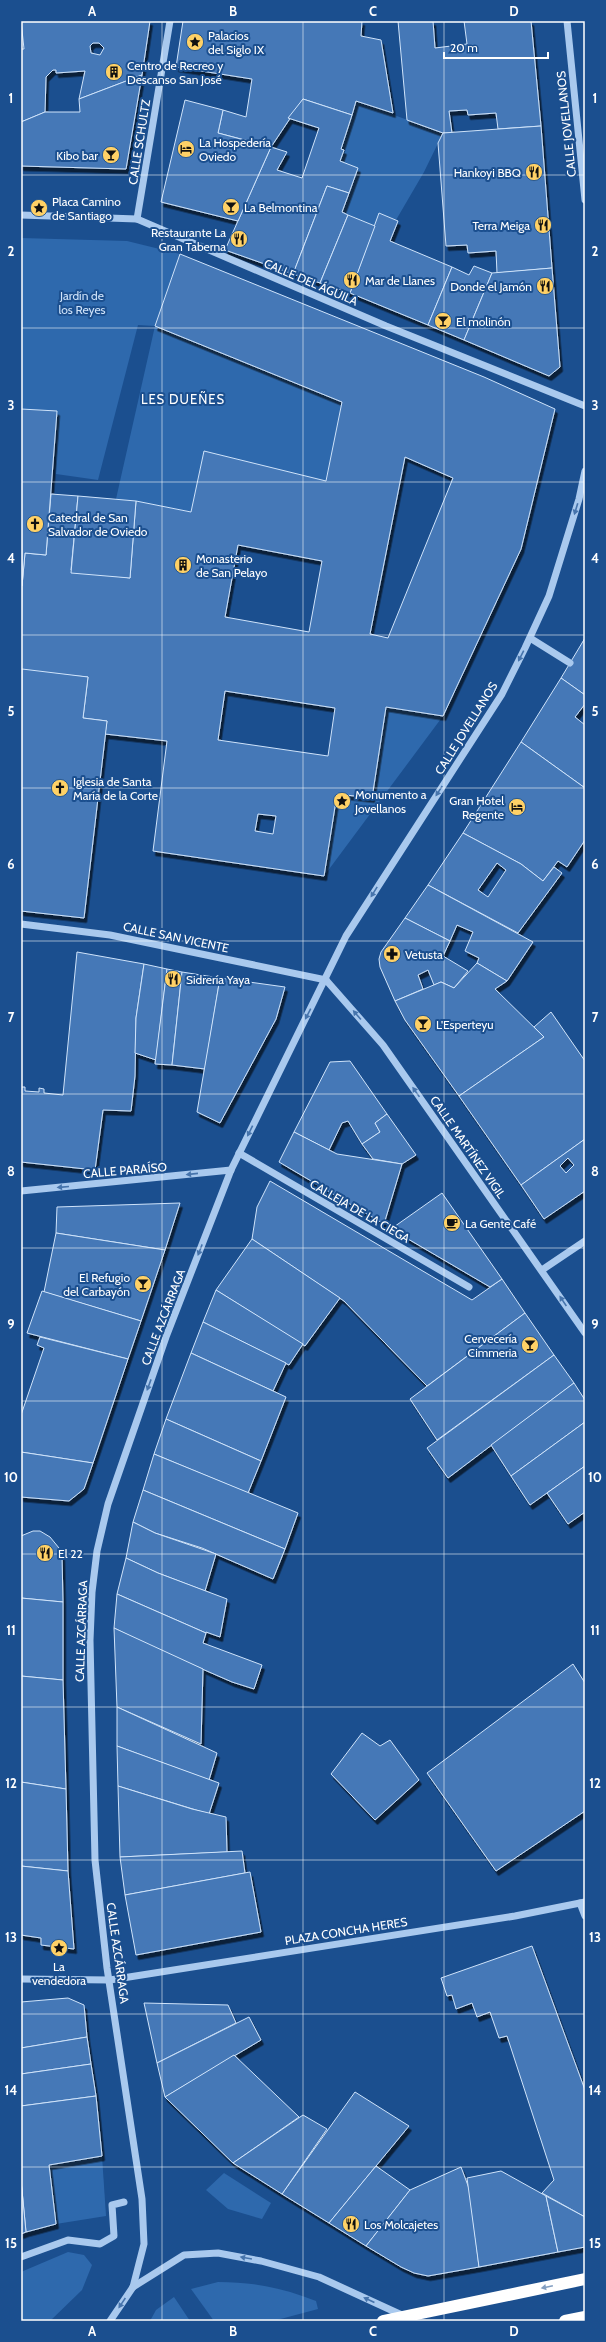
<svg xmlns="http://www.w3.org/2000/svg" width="606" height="2342" viewBox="0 0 606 2342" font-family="Cabin,sans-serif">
  <defs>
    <filter id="shadow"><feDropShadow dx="2.5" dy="4.5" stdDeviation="0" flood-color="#0009"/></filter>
  </defs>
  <rect width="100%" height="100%" fill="#1b4f8f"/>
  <g fill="#2e69ad">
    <polygon points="356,101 443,133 424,172 396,220 379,213 375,226 342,212 358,169 340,161 343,150 341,149"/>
    <polygon points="21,238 127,241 180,254 155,326 342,402 326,481 204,452 191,512 116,499 155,326 138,325 98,480 56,474 57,412 21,409"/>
    <polygon points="386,707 443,716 324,876 337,794 372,798"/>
    <polygon points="102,2156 106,2216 56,2224 49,2165"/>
    <polygon points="224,2173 271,2203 262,2219 228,2209 206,2190"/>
    <polygon points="68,2252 84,2255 92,2265 82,2290 50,2321 21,2321 21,2272"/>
    <path d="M218,2282C254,2282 283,2288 316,2301L318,2309L273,2321H214L191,2289Z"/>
    <polygon points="174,2297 190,2321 150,2321 156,2310"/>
  </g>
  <g fill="#4478b7" stroke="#cfe3fa" fill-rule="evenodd" filter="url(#shadow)">
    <path d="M21,21H150L142,75L79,99L85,71L56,73V70H53L46,77L45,112L21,122V49H24ZM93,43H99L104,48L100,55L91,53L90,46Z"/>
    <polygon points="183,21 362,21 361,36 381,40 393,113 356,101 352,115 303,99 271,147 218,133 223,110 246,117 252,79 176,67"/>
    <polygon points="398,21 433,21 435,48 467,44 464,21 531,21 541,126 498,129 496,113 468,115 467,110 449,111 452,133 443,133 407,120"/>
    <polygon points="142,75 126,169 21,166 21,122 45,112 80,112 79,99"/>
    <polygon points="303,99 352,115 341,149 344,150 340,161 358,168 349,193 327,186 293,274 225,250 271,147 287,152 277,170 302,178 319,128 288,118"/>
    <polygon points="185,100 223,110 218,133 271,147 238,221 161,202"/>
    <polygon points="541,126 552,268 497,273 496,251 468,253 467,245 446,246 438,143 443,133"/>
    <polygon points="327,186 349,193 342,212 348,215 320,283 293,274"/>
    <polygon points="379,213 398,221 390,241 452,267 428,325 350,293"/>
    <polygon points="348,215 375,226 350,293 320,283"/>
    <path d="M180,254L484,377L555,409L521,549L443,716L386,707L372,798L337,794L324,876L153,851L167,741L105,734L107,721L83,718L88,677L21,671L22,586L25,553L46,555L51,494L78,496L71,570L130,578L136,501L191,512L204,451L326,481L342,402L155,326ZM405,457L453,478L388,638L370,634ZM238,545L322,561L309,632L225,617ZM225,691L335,708L328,756L218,740ZM258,814L276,816L273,834L255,831Z"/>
    <polygon points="474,266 492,273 464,340 428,325 452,267 469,275"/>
    <polygon points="552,268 560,367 549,376 464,340 492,273"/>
    <polygon points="21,409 57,411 46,555 25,553 22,586"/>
    <polygon points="78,496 136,501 130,578 71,573"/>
    <polygon points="585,638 585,695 561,678"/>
    <polygon points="22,669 88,677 83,718 107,721 84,918 21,911"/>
    <polygon points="561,678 585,695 585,704 575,717 585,725 585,788 521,742"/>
    <polygon points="521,742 585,788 585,840 567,867 558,861 543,881 521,864 463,833"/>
    <path d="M463,833L521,864L543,881L554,867L562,873L518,933L428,885ZM497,863L506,870L488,897L478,890Z"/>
    <polygon points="428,885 533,942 507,981 477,963 479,958 465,951 473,932 457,925 450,941 405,918"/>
    <polygon points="405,918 450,941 443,956 468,971 454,988 441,982 434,985 428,970 418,975 423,989 395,1001 380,967 379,959 381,952"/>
    <polygon points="77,952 144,964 136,1018 135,1076 131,1111 103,1110 95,1170 21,1162 21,1087 25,1087 25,1091 39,1092 39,1088 44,1089 44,1093 63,1095"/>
    <polygon points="477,963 507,981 495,989 544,1037 459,1096 405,1020 395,1001 441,982 454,988"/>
    <polygon points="144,964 167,969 156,1060 135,1053 136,1018"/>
    <polygon points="167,969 182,972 172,1065 155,1064"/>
    <polygon points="182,972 220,978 205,1069 172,1065"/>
    <polygon points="220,978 285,987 276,1019 220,1123 197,1112"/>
    <polygon points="551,1012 585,1061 585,1139 521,1185 459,1096 544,1037 534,1027"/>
    <polygon points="350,1061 387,1114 375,1123 380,1132 362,1144 348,1121 342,1123 329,1150 294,1132 330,1062"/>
    <polygon points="387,1114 416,1155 402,1164 373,1159 362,1144 380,1132 375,1123"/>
    <polygon points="294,1132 337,1154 402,1164 384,1224 279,1162"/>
    <path d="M585,1139V1191L544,1219L521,1185ZM568,1158L574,1165L566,1173L560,1166Z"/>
    <polygon points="270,1181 472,1300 502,1279 525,1313 427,1386 344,1301 252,1239 257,1207"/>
    <polygon points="442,1193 502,1279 490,1287 391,1229"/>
    <polygon points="180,1203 165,1250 56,1233 57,1207"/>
    <polygon points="56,1233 165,1250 141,1321 44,1292"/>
    <polygon points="252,1239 340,1298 305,1346 216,1290"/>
    <polygon points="216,1290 303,1344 289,1365 203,1322"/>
    <polygon points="42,1291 141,1321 128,1359 27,1333"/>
    <polygon points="525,1313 554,1355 437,1440 410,1399"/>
    <polygon points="203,1322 286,1363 273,1391 191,1353"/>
    <polygon points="40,1337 128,1359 93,1463 21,1452 21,1415 44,1348 37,1345"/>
    <polygon points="191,1353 286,1397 261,1461 166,1419"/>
    <polygon points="554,1355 574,1383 448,1478 427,1448"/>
    <polygon points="574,1383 585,1400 585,1422 511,1476 491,1445"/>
    <polygon points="166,1419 261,1461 248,1493 154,1454"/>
    <polygon points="585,1422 585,1466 530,1505 511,1476"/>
    <polygon points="21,1452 93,1463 84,1489 69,1501 21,1497"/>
    <polygon points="154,1454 298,1513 285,1549 143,1490"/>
    <polygon points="585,1466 585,1512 568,1524 547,1493"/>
    <polygon points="143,1490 285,1549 273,1579 202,1548 155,1533 133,1522"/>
    <polygon points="133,1522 155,1533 216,1554 205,1591 158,1573 126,1558"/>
    <polygon points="33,1531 40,1531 50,1537 59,1548 62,1556 63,1602 21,1598 21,1536"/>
    <polygon points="126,1558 158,1573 227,1599 220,1637 206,1632 206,1633 117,1594"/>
    <polygon points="117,1594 206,1633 203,1643 262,1665 254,1689 232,1682 152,1647 114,1628"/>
    <polygon points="21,1598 63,1602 63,1680 21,1676"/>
    <polygon points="114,1628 203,1669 201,1744 117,1707"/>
    <polygon points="573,1664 585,1683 585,1811 496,1871 427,1773"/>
    <polygon points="21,1676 63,1680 66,1789 21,1782"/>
    <polygon points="117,1707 217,1753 209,1780 117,1746"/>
    <polygon points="362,1733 380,1746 390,1740 419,1780 375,1820 331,1774"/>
    <polygon points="117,1746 219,1783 209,1814 118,1786"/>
    <polygon points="21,1782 66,1789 68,1871 21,1866"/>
    <polygon points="118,1786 192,1809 226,1817 227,1852 120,1857"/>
    <polygon points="242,1851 245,1873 125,1895 120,1857"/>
    <polygon points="21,1866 68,1871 74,1949 41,1945 41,1938 21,1935"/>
    <polygon points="250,1872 261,1932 136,1955 125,1895"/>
    <polygon points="532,1946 585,2090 585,2217 542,2193 554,2180 507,2036 499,2038 490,2012 477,2017 472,2003 456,2009 452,1995 447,1996 441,1978"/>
    <polygon points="68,1998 84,2005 87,2037 21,2048 21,2002"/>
    <polygon points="144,2003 228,2005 236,2023 157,2063"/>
    <polygon points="249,2017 261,2040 165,2097 157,2063"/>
    <polygon points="87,2037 91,2064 21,2074 21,2048"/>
    <polygon points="234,2055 299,2117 233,2163 165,2097"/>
    <polygon points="91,2064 96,2096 21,2106 21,2074"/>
    <polygon points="355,2092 409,2126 329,2223 282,2194"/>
    <polygon points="96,2096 102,2156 49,2165 56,2224 26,2232 21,2180 21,2106"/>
    <polygon points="303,2115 327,2129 282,2194 233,2163"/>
    <polygon points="376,2166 410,2190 366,2246 329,2223"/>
    <polygon points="461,2167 470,2191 479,2267 428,2276 414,2273 401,2267 366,2246 410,2190"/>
    <polygon points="501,2171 546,2196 558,2252 479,2267 467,2178"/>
    <polygon points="21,2180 26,2232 21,2234"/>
    <polygon points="546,2196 585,2217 585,2247 558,2252"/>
  </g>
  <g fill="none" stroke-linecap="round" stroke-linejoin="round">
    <g stroke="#a9c9ee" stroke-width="7">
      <polyline points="567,21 585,200"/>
      <polyline points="21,215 137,219 386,326 585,406"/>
      <polyline points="137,219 170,21"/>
      <polyline points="530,638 570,663"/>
      <polyline points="21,924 110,935 326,980"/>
      <polyline points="326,980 383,1045 585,1333"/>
      <polyline points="239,1153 469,1287"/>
      <polyline points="21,1191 231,1170"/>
      <polyline points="542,1270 585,1241"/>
      <polyline points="580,1903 585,1916"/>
      <polyline points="21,1979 110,1980 515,1916 585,1902"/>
      <polyline points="21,2257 68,2240 100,2244 114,2236 112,2205 124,2202"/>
      <polyline points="133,2287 184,2255 218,2253 261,2261 319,2277 404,2316"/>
      <polyline points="110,2321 133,2287 144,2244 142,2199 107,1968 95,1860 90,1640 92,1592 97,1551 108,1504 166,1337 231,1170 346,936 502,694 525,648 549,596 579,499 585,471"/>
    </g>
    <g stroke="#fff" stroke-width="12">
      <polyline points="383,2321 585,2279"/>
      <polyline points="565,2321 585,2317"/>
    </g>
  </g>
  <defs><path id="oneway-solid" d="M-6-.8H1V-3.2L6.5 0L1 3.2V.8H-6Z"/></defs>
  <g fill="#4674ac">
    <use href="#oneway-solid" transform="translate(576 509) rotate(107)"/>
    <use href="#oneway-solid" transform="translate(521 656) rotate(117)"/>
    <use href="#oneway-solid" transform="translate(439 791) rotate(123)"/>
    <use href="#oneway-solid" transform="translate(374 892) rotate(122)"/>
    <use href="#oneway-solid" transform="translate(308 1014) rotate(117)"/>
    <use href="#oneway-solid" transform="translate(357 1015) rotate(-131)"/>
    <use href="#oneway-solid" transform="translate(416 1092) rotate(-125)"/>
    <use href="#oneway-solid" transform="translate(250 1131) rotate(116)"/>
    <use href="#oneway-solid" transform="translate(192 1174) rotate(174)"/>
    <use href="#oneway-solid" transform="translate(63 1187) rotate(175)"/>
    <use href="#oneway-solid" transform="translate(200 1250) rotate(111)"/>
    <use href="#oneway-solid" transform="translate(563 1301) rotate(-124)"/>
    <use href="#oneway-solid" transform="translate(149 1385) rotate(110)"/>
    <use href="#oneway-solid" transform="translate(246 2258) rotate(-170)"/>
    <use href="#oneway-solid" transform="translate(369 2300) rotate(-155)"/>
    <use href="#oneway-solid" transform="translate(122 2303) rotate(124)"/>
  </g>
  <use fill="#829ec1" href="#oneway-solid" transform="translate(547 2287) rotate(168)"/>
  <path fill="none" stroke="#fff" stroke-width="1" stroke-opacity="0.55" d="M162,21V2321M303,21V2321M444,21V2321M21,175H585M21,328H585M21,482H585M21,635H585M21,788H585M21,941H585M21,1094H585M21,1248H585M21,1401H585M21,1554H585M21,1707H585M21,1860H585M21,2014H585M21,2167H585"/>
  <defs>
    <symbol id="sight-disc" viewBox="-11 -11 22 22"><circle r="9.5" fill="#ffd166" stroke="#1b4f8f"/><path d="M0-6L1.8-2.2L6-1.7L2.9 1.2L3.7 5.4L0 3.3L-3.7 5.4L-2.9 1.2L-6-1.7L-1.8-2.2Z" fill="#111"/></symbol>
    <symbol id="building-disc" viewBox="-11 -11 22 22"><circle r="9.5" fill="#ffd166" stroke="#1b4f8f"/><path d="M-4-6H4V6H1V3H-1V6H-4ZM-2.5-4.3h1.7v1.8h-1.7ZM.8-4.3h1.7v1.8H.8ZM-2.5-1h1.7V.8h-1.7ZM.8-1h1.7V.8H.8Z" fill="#111"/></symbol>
    <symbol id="hotel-disc" viewBox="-11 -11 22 22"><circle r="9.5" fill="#ffd166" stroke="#1b4f8f"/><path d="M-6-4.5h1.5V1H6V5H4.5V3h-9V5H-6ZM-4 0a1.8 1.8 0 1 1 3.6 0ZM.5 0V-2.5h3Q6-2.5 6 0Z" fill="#111"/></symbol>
    <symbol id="bar-disc" viewBox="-11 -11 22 22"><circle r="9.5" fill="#ffd166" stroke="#1b4f8f"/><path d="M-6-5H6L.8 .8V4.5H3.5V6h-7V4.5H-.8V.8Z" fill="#111"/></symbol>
    <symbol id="restaurant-disc" viewBox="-11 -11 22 22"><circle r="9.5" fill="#ffd166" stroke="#1b4f8f"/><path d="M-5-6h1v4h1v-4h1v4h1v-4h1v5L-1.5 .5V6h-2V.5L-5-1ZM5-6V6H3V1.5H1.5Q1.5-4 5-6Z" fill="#111"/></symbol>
    <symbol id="church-disc" viewBox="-11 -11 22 22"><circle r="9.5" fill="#ffd166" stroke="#1b4f8f"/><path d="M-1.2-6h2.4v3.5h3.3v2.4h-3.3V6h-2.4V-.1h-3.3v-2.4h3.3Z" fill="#111"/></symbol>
    <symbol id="pharmacy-disc" viewBox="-11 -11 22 22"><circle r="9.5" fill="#ffd166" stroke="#1b4f8f"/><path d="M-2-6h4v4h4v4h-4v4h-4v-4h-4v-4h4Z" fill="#111"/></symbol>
    <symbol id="cafe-disc" viewBox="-11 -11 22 22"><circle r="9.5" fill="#ffd166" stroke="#1b4f8f"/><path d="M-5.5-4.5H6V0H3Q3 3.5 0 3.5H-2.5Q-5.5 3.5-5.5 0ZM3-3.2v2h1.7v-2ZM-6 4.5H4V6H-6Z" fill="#111"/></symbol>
  </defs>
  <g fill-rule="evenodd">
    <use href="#sight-disc" x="185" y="32" width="20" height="20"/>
    <use href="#building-disc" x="104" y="62" width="20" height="20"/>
    <use href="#hotel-disc" x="176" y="139" width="20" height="20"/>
    <use href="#bar-disc" x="101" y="145" width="20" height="20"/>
    <use href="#restaurant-disc" x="524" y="162" width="20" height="20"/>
    <use href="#bar-disc" x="221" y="197" width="20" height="20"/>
    <use href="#sight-disc" x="29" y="198" width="20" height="20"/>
    <use href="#restaurant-disc" x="533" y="215" width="20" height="20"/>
    <use href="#restaurant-disc" x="229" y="229" width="20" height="20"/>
    <use href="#restaurant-disc" x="342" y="270" width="20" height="20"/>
    <use href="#restaurant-disc" x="535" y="276" width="20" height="20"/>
    <use href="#bar-disc" x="433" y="311" width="20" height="20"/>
    <use href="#church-disc" x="25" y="514" width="20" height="20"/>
    <use href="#building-disc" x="173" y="555" width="20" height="20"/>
    <use href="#church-disc" x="50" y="778" width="20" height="20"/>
    <use href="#sight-disc" x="332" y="791" width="20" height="20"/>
    <use href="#hotel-disc" x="507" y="797" width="20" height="20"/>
    <use href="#pharmacy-disc" x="382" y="944" width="20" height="20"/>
    <use href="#restaurant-disc" x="163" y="969" width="20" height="20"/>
    <use href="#bar-disc" x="413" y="1014" width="20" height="20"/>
    <use href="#cafe-disc" x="442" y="1213" width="20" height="20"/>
    <use href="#bar-disc" x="133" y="1274" width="20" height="20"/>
    <use href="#bar-disc" x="520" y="1335" width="20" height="20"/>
    <use href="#restaurant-disc" x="35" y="1543" width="20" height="20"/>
    <use href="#sight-disc" x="49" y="1938" width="20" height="20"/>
    <use href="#restaurant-disc" x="341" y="2214" width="20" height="20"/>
  </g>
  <g text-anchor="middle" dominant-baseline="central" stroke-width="4" stroke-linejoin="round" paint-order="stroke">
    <g font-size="12" fill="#fff" stroke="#1b4f8f" text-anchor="start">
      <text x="208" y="35">Palacios<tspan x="208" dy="14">del Siglo IX</tspan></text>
      <text x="127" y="65">Centro de Recreo y<tspan x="127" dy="14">Descanso San José</tspan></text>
      <text x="199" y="142">La Hospedería<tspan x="199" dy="14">Oviedo</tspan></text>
      <text x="98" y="155" text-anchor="end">Kibo bar</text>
      <text x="521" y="172" text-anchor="end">Hankoyi BBQ</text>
      <text x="52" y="201">Placa Camino<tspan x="52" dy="14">de Santiago</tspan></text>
      <text x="244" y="207">La Belmontina</text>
      <text x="530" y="225" text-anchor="end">Terra Meiga</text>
      <text x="226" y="232" text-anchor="end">Restaurante La<tspan x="226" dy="14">Gran Taberna</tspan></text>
      <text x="365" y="280">Mar de Llanes</text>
      <text x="532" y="286" text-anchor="end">Donde el Jamón</text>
      <text x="456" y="321">El molinón</text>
      <text x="48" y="517">Catedral de San<tspan x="48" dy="14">Salvador de Oviedo</tspan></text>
      <text x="196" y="558">Monasterio<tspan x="196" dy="14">de San Pelayo</tspan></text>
      <text x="73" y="781">Iglesia de Santa<tspan x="73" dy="14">María de la Corte</tspan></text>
      <text x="355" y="794">Monumento a<tspan x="355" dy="14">Jovellanos</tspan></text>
      <text x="504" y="800" text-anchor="end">Gran Hotel<tspan x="504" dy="14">Regente</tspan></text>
      <text x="405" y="954">Vetusta</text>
      <text x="186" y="979">Sidrería Yaya</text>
      <text x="436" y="1024">L'Esperteyu</text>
      <text x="465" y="1223">La Gente Café</text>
      <text x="130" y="1277" text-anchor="end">El Refugio<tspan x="130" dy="14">del Carbayón</tspan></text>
      <text x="517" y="1338" text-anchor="end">Cervecería<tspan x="517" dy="14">Cimmeria</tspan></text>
      <text x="58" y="1553">El 22</text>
      <text x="59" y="1966" text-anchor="middle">La<tspan x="59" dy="14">vendedora</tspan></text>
      <text x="364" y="2224">Los Molcajetes</text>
    </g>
    <g font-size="12" fill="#fff" stroke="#1b4f8f">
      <text transform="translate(566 124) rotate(-96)">CALLE JOVELLANOS</text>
      <text transform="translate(139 142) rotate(-81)">CALLE SCHULTZ</text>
      <text transform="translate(311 282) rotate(23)">CALLE DEL ÁGUILA</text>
      <text transform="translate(466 728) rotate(-58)">CALLE JOVELLANOS</text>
      <text transform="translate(176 937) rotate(12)">CALLE SAN VICENTE</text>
      <text transform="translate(468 1147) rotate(55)">CALLE MARTÍNEZ VIGIL</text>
      <text transform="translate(125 1170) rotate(-5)">CALLE PARAÍSO</text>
      <text transform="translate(360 1211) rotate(30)">CALLEJA DE LA CIEGA</text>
      <text transform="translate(163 1317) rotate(-69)">CALLE AZCÁRRAGA</text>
      <text transform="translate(81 1631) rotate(-88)">CALLE AZCÁRRAGA</text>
      <text transform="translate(346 1931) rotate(-9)">PLAZA CONCHA HERES</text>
      <text transform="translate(118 1953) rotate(82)">CALLE AZCÁRRAGA</text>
    </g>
    <g font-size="12" fill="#cfe3fa" stroke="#1b4f8f">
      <text x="82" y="295">Jardín de<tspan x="82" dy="14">los Reyes</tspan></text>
    </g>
    <g font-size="13" letter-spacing="1" fill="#fff" stroke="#1b4f8f">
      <text x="183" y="399">LES DUEÑES</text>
    </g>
  </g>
  <rect width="606" height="2342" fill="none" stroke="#1b4f8f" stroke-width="44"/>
  <path d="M444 52v6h104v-6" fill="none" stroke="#ffffff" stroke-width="2"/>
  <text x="450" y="52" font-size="12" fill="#ffffff" stroke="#1b4f8f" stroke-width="3" paint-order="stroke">20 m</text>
  <rect x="22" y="22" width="562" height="2298" fill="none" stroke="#fff" stroke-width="1.5"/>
  <g font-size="13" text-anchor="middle" font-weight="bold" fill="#fff">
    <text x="92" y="16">A</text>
    <text x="233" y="16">B</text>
    <text x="373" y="16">C</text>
    <text x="514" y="16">D</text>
    <text x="11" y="103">1</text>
    <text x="595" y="103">1</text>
    <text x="11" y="256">2</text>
    <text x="595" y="256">2</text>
    <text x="11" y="410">3</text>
    <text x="595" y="410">3</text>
    <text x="11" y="563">4</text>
    <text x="595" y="563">4</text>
    <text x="11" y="716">5</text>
    <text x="595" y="716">5</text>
    <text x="11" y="869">6</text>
    <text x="595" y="869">6</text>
    <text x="11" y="1022">7</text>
    <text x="595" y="1022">7</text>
    <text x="11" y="1176">8</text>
    <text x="595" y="1176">8</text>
    <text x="11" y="1329">9</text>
    <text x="595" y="1329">9</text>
    <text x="11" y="1482">10</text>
    <text x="595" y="1482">10</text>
    <text x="11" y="1635">11</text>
    <text x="595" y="1635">11</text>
    <text x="11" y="1788">12</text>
    <text x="595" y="1788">12</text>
    <text x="11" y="1942">13</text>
    <text x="595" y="1942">13</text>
    <text x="11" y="2095">14</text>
    <text x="595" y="2095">14</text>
    <text x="11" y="2248">15</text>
    <text x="595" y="2248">15</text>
    <text x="92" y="2336">A</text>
    <text x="233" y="2336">B</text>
    <text x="373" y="2336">C</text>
    <text x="514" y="2336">D</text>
  </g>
</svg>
